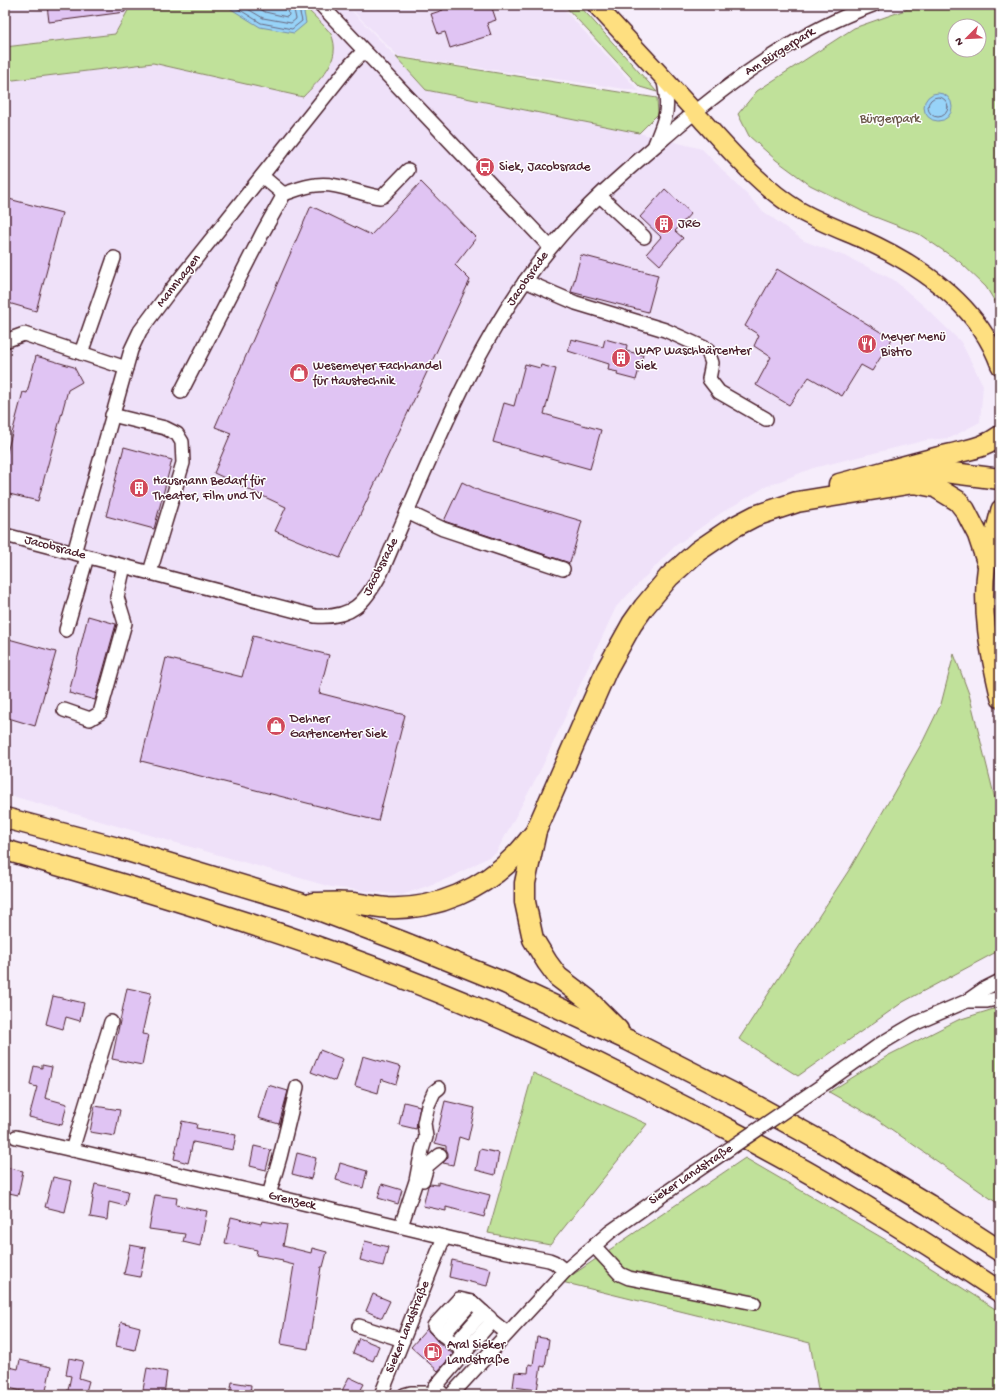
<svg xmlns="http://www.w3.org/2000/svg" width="1005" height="1400" viewBox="0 0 1005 1400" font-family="'Gochi Hand',sans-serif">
  <rect width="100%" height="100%" fill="#f6edfb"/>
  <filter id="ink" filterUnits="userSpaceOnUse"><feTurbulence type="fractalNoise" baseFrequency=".025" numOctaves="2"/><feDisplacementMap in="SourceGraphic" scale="8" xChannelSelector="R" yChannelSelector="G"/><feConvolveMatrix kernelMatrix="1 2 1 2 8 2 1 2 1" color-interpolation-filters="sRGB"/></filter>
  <g filter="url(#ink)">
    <g fill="#efe1f9">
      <polygon points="5,5 131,5 115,34 5,47"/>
      <polygon points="303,5 346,5 396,57 426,90 639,133 702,149 763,211 804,241 847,257 894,280 925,307 961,342 983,385 980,422 950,438 927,440 813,468 765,487 721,513 675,546 616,607 542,767 496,853 452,877 402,895 331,887 5,794 5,81 153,63 303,97 330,34"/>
      <polygon points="347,5 560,5 639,91 398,56"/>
    </g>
    <g fill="#c0e19a" stroke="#858062" fill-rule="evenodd">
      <path d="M131,5H303C309,11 327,28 331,34C343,60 319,80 303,97L153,63L5,81V47L115,34Z"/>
      <polygon points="564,5 579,5 657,92 640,87"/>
      <path d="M957,5H1000V310L986,287L960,262L919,234L870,215L810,185L776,160L749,136L738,114L757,91L854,28L908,9ZM955,26H979V50H955Z"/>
      <polygon points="396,57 657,98 658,114 639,133 426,90"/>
      <polygon points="954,654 969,694 1000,819 1000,950 903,1002 798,1076 739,1039 851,867 889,801 923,741 941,704"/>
      <polygon points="1000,1007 1000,1205 875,1118 829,1092 889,1055 958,1020"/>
      <polygon points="533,1073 647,1124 550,1245 488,1233"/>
      <polygon points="745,1158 898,1247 1000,1312 1000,1395 819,1395 810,1343 562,1282"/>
    </g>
    <g fill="#97d3f8" stroke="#788ba6">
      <polygon points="227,5 301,5 303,7 306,23 294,33 260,27 231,9"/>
      <circle cx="938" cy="107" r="14"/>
    </g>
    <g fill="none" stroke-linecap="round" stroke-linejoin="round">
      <g stroke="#69677d" stroke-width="1">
        <polyline points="232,5 261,23 292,29 302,21 298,5"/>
        <polyline points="241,5 263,18 291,23 296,19 293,5"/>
        <polyline points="253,5 265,12 287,17 289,15 287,5"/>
        <circle cx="938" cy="107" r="10"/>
      </g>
    </g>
    <g fill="#e0c4f3" stroke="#4a1f2b">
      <polygon points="47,5 125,5 125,12 49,22"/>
      <polygon points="442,5 491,5 496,20 487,23 491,35 450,48 445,32 438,34 431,14 443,10"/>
      <polygon points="421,182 476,238 455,265 470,280 340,558 275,531 286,507 214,473 231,433 215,427 311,206 371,235"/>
      <polygon points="665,189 691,213 675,231 683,238 660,265 647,253 661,237 640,217"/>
      <polygon points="5,198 62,213 36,311 5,302"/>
      <polygon points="581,255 658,275 648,312 571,292"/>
      <polygon points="777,269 892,339 872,371 861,365 842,396 809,377 789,405 756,385 771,357 754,346 759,335 745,326"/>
      <polygon points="571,339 603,347 605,339 627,345 626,351 643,355 636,380 617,375 618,372 608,370 609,364 568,351"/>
      <polygon points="36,356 74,367 82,382 68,390 38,501 5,493 5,460 23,392 27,393"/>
      <polygon points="525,364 540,368 541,365 556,369 544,414 601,430 590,469 493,442 504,403 514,406"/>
      <polygon points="124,447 172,460 154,529 106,516"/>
      <polygon points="462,482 482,492 582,521 570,563 444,521"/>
      <polygon points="88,616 116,624 95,700 69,693"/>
      <polygon points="253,636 329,655 319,693 405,715 378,821 141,761 166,658 242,677"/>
      <polygon points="5,638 56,652 35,726 5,717"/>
      <polygon points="127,988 151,993 142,1034 148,1035 142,1065 112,1059"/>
      <polygon points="53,996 84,1003 80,1021 66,1017 63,1029 46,1024"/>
      <polygon points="320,1050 343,1059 335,1081 311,1072"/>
      <polygon points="363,1056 401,1067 396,1084 381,1079 378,1093 355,1086"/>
      <polygon points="42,1065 52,1067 45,1098 67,1104 62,1125 29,1117 37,1087 30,1085 34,1066 42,1068"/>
      <polygon points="268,1085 288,1091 279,1124 258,1118"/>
      <polygon points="445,1101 475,1108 468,1140 459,1137 453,1165 443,1163 448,1157 448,1153 446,1149 446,1146 435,1143"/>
      <polygon points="404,1102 420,1106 416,1129 399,1125"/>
      <polygon points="95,1106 120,1110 115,1136 90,1132"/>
      <polygon points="182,1121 197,1124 196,1128 236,1135 233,1150 193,1142 188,1163 174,1159"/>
      <polygon points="254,1146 271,1150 266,1170 250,1166"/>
      <polygon points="480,1149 499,1153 495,1175 476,1170"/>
      <polygon points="297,1153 316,1158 311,1179 292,1174"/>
      <polygon points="340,1163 367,1171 363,1188 336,1180"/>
      <polygon points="5,1167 23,1171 18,1195 5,1192"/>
      <polygon points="53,1177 72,1181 65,1212 45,1207"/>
      <polygon points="438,1182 490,1195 484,1217 446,1207 446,1211 423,1206 428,1186 430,1184 438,1185"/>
      <polygon points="95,1184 128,1191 125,1206 109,1202 107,1220 90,1217 93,1199 92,1199"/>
      <polygon points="382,1184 402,1190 398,1204 378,1198"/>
      <polygon points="155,1195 177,1198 176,1205 207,1211 200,1246 183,1242 185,1234 149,1229"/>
      <polygon points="231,1217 261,1224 262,1221 287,1225 283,1246 311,1253 312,1248 327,1252 323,1267 321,1267 308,1349 281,1344 294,1265 282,1262 283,1260 256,1255 257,1250 225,1243"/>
      <polygon points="365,1241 388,1247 383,1266 360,1260"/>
      <polygon points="130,1245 146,1248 140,1277 124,1274"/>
      <polygon points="452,1260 491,1269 487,1286 449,1277"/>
      <polygon points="373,1294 390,1301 382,1318 366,1311"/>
      <polygon points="121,1322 140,1327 135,1350 116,1346"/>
      <polygon points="427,1329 437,1341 453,1354 438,1371 411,1347"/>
      <polygon points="537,1337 549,1339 545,1367 541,1366 537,1390 513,1387 515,1372 528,1373 529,1364 533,1365"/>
      <polygon points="359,1338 379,1346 373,1361 353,1353"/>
      <polygon points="69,1358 83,1361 79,1378 89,1381 85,1395 67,1395 71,1376 66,1375"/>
      <polygon points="20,1360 51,1367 45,1395 38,1395 5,1387 5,1366 18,1369"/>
      <polygon points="147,1368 167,1372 164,1395 142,1395"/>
      <polygon points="349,1377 364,1384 358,1395 351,1395 342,1391"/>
      <polygon points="232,1382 251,1385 250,1395 230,1395"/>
    </g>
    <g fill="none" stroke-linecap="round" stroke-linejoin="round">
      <defs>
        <g id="minor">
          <polyline points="321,5 550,247"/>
          <path d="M655,144C667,115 670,109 663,77"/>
          <path d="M283,194C293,191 305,186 316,185C338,182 358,194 380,197L383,196L408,170"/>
          <polyline points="600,196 644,237"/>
          <polyline points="525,281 576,303 665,330 707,349 712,363 709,379 719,392 766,419"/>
          <polyline points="5,341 24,334 126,368"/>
          <polyline points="81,353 114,258"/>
          <polyline points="181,392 263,232 282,198 283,194 281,192 262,176"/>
          <polyline points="112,415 165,428 177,434 182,442 183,463 150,572"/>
          <polyline points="407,512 443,529 563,569"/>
          <path d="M5,535L315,616C352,619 365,603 381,573C429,463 474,339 552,246C588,202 633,165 676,128C735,78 799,32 873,5"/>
          <polyline points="74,553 131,350 140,331 170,291 351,64 364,51"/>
          <polyline points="66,630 87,557"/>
          <polyline points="64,710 90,719 100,713 125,623 117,597 124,566"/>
          <polyline points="967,1001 987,1001 1000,998"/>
          <polyline points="827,1082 882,1043 902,1031 916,1023 967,1001 984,989 1000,981"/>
          <polyline points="16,1137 269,1195 503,1251 549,1260 554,1262 565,1271"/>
          <polyline points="72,1150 111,1022"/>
          <polyline points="423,1180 427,1166 440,1155"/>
          <polyline points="269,1195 280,1157 297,1087"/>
          <polyline points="401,1226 416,1181 422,1150 426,1137 424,1123 428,1105 434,1092 439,1088"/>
          <polyline points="594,1246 620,1274 629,1278 754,1303"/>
          <polyline points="359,1326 403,1340"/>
          <polyline points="443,1335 434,1326 459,1299 472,1302"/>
          <polyline points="455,1344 443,1335 472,1302 483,1312"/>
          <polyline points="461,1350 455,1344 483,1312 490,1318"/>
          <polyline points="381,1395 444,1237"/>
          <polyline points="404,1395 411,1393 426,1393"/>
          <polyline points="444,1395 435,1387 492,1321 507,1333"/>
          <polyline points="451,1395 565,1271 610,1232 694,1173"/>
        </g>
        <g id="major">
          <path d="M596,5C631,43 667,81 702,120C732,153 762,188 800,211C820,222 841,230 862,239C920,265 978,304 1000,366"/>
          <path d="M1000,509C996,527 990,545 987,563C980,609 989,653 1000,699"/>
        </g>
        <g id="highway">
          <polyline points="914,473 945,472 1000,479"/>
          <path d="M839,484C877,474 914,463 952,454C970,449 984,448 1000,436"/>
          <polyline points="5,818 114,847 300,903 403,942 505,983 628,1040 744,1099 835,1149 929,1205 1000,1251"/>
          <path d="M5,850C169,897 333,946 489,1013C538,1034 586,1057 633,1081C697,1113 761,1145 823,1181C883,1216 942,1253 1000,1292"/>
          <path d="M313,903C326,903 339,902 352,903C364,904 376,907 388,908C437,910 483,889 516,855C523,848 528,841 534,834"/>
          <polyline points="618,1030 587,999 558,977 547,962 533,939 525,902 525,883 536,831 607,669 632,624 644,607 669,577 698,551 732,528 755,516 797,502 914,483 935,487 958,501 965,510 978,535 987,562"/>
        </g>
      </defs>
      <use href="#minor" stroke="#4a1f2b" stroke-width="16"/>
      <use href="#major" stroke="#4a1f2b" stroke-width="20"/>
      <use href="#highway" stroke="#4a1f2b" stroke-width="23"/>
      <use href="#minor" stroke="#fff" stroke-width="13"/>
      <use href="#major" stroke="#fedf80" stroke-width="17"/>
      <use href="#highway" stroke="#fedf80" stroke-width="20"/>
      <defs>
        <polyline id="minor-bridge" points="694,1173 827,1082"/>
      </defs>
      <use href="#minor-bridge" stroke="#4a1f2b" stroke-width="16" stroke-linecap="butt"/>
      <use href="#minor-bridge" stroke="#fff" stroke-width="13"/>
    </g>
  </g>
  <defs>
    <symbol id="bus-disc" viewBox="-11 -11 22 22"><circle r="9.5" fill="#d1495b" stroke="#fff"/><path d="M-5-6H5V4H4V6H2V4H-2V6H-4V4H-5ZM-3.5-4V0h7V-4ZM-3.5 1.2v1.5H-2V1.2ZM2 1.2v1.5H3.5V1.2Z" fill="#fff"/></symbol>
    <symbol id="building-disc" viewBox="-11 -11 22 22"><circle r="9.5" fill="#d1495b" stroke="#fff"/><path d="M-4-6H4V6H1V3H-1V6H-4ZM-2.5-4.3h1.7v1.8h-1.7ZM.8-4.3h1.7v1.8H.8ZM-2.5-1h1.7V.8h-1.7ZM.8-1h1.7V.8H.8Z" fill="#fff"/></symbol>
    <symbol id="restaurant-disc" viewBox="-11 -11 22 22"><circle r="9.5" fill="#d1495b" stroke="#fff"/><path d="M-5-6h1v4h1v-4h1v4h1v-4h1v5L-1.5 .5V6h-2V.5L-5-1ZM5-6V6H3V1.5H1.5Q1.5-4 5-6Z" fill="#fff"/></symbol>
    <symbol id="shop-disc" viewBox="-11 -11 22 22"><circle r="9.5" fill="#d1495b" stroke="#fff"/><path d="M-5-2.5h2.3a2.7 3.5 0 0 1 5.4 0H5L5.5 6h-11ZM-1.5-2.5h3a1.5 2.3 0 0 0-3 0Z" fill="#fff"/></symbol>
    <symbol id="fuel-disc" viewBox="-11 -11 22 22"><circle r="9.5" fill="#d1495b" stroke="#fff"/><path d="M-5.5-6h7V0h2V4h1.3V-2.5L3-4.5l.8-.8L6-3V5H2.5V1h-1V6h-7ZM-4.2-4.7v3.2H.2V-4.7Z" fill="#fff"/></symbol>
  </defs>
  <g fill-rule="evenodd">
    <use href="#bus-disc" x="474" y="156" width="22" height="22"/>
    <use href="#building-disc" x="653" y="213" width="22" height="22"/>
    <use href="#restaurant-disc" x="856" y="333" width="22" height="22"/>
    <use href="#building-disc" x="610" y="347" width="22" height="22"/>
    <use href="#shop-disc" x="288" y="362" width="22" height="22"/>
    <use href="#building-disc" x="128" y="477" width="22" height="22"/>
    <use href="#shop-disc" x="265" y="715" width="22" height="22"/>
    <use href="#fuel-disc" x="422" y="1341" width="22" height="22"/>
  </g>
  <g text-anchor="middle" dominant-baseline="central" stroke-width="3" stroke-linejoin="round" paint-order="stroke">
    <g font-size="13" fill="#4a1f2b" stroke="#fff">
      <text transform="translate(780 52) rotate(-32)">Am Bürgerpark</text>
      <text transform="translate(528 279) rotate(-55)">Jacobsrade</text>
      <text transform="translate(179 281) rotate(-52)">Mannhagen</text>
      <text transform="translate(55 548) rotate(15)">Jacobsrade</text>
      <text transform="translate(381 567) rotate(-63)">Jacobsrade</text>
      <text transform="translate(691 1175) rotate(-34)">Sieker Landstraße</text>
      <text transform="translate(292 1201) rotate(13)">Grenzeck</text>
      <text transform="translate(408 1327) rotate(-68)">Sieker Landstraße</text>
    </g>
    <g font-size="13" fill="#6d594c" stroke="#fff">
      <text x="890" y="119">Bürgerpark</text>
    </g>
    <g font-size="13" fill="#4a1f2b" stroke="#fff" text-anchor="start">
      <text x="499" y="167">Siek, Jacobsrade</text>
      <text x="678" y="224">JRG</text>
      <text x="881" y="337">Meyer Menü<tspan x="881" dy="15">Bistro</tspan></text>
      <text x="635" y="351">WAP Waschbärcenter<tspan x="635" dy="15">Siek</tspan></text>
      <text x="313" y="366">Wesemeyer Fachhandel<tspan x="313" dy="15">für Haustechnik</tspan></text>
      <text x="153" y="481">Hausmann Bedarf für<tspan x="153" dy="15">Theater, Film und TV</tspan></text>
      <text x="290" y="719">Dehner<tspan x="290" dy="15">Gartencenter Siek</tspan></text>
      <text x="447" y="1345">Aral Sieker<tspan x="447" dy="15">Landstraße</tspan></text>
    </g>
  </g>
  <rect width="1005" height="1400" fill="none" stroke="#fff" stroke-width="20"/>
  <rect x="10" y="10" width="985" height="1380" fill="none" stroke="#4a1f2b" stroke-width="1.5" filter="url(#ink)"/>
  <g transform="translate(967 38) rotate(246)"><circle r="19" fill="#ffffff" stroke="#b7a5aa"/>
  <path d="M0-3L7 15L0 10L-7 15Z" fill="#d1495b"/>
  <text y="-6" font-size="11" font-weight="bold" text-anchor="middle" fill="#4a1f2b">N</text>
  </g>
</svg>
